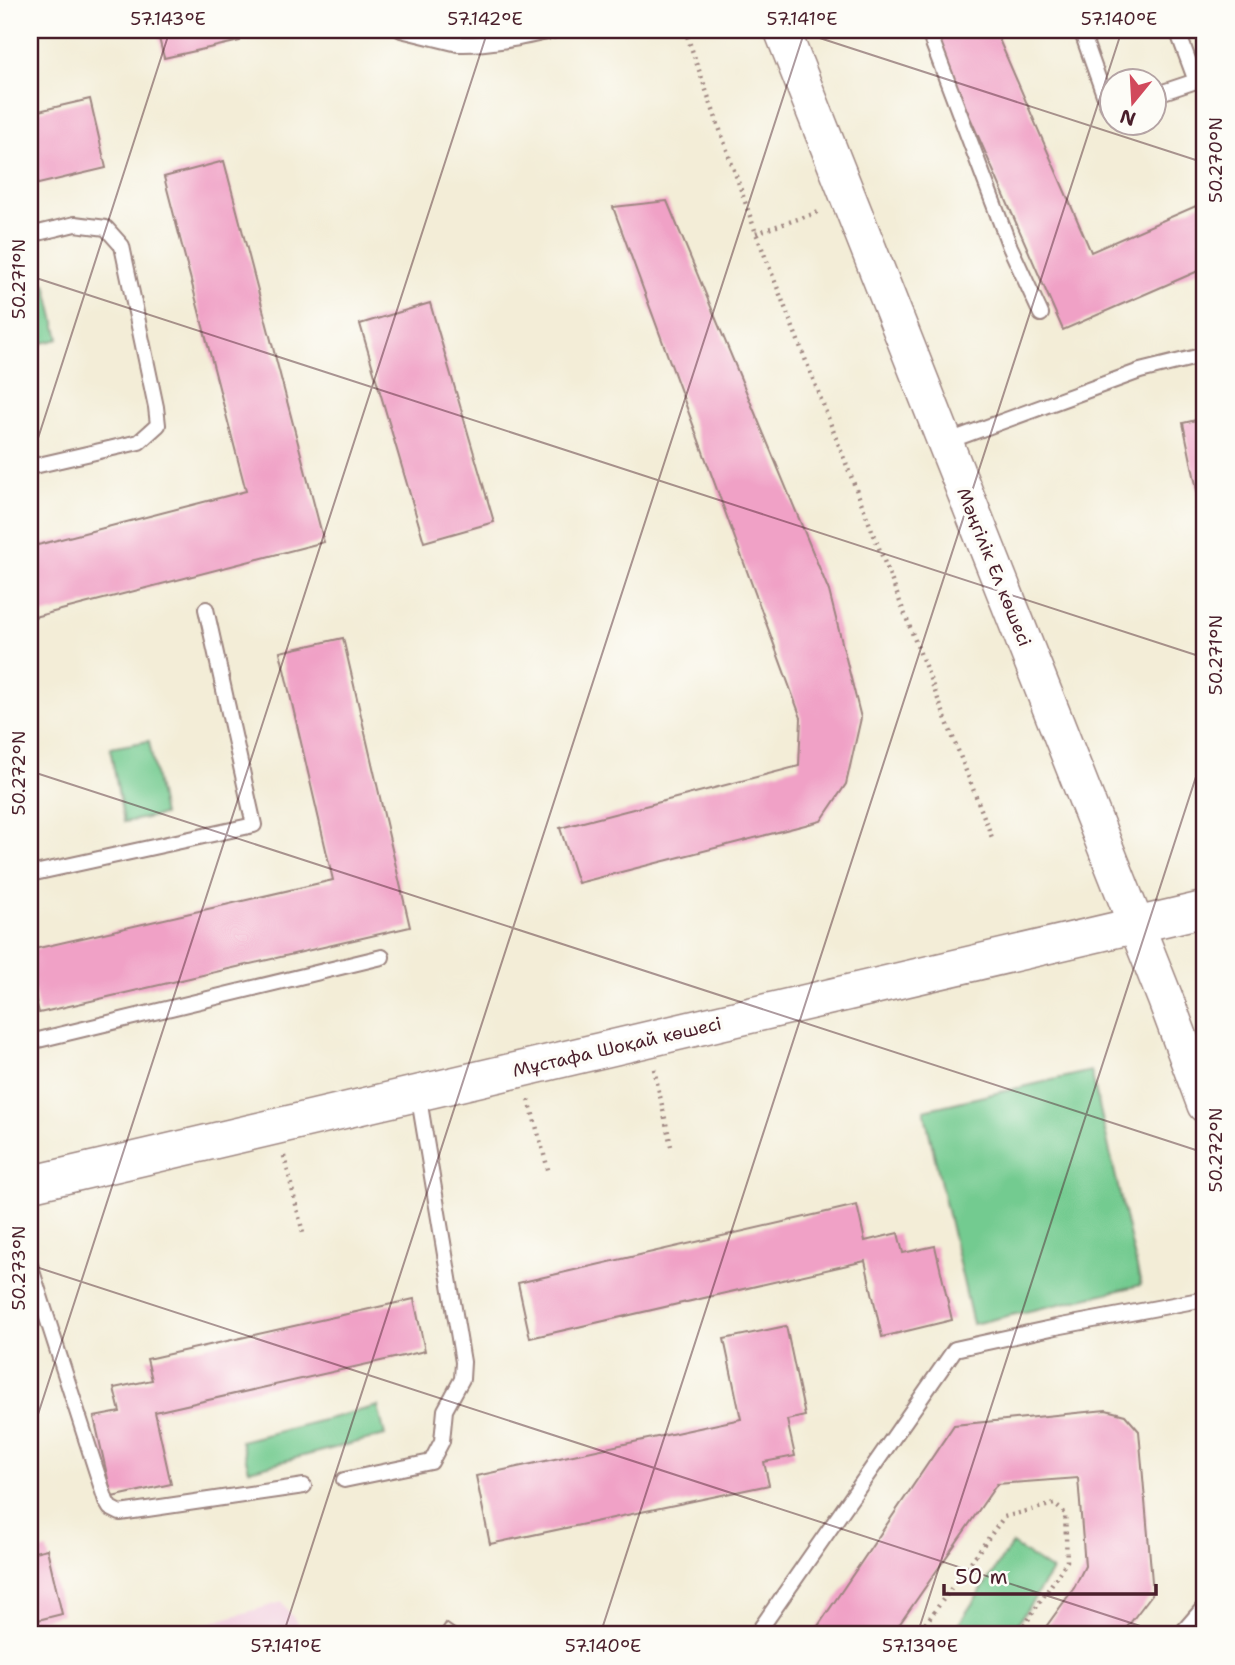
<svg xmlns="http://www.w3.org/2000/svg" width="1235" height="1665" viewBox="0 0 1235 1665" font-family="'Shantell Sans',sans-serif">
  <rect width="100%" height="100%" fill="#fdfcf7"/>
  <filter id="ink" filterUnits="userSpaceOnUse"><feTurbulence type="fractalNoise" baseFrequency=".0143" numOctaves="2"/><feDisplacementMap in="SourceGraphic" scale="14" xChannelSelector="R" yChannelSelector="G"/><feConvolveMatrix kernelMatrix="1 2 1 2 8 2 1 2 1" color-interpolation-filters="sRGB"/></filter>
  <filter id="wash" filterUnits="userSpaceOnUse"><feTurbulence type="fractalNoise" baseFrequency=".00686" numOctaves="4" result="noise"/><feDisplacementMap in="SourceGraphic" scale="28" xChannelSelector="R" yChannelSelector="G"/><feGaussianBlur stdDeviation="1.57" result="paint"/><feColorMatrix in="noise" values="0 0 0 0 0 0 0 0 0 0 0 0 0 0 0 0 0 1.4 0 .05"/><feComposite in="paint" operator="in"/></filter>
  <g filter="url(#wash)">
    <rect width="100%" height="100%" fill="#f3edd7"/>
    <polygon fill="#f2cfe0" points="282,1602 306,1635 167,1635"/>
    <g fill="#73cb90" stroke="#5e755e" stroke-width="2">
      <polygon points="46,284 59,339 30,346 30,287"/>
      <polygon points="149,741 163,815 124,822 110,748"/>
      <polygon points="1091,1071 1141,1285 973,1324 924,1110"/>
      <polygon points="378,1406 385,1435 249,1470 241,1441"/>
      <polygon points="1012,1544 1052,1571 1010,1635 967,1635 956,1628"/>
    </g>
    <g id="blocks">
      <g fill="#f0a1c6">
        <polygon points="157,30 238,30 240,41 164,58"/>
        <polygon points="941,30 995,30 1091,252 1205,202 1205,268 1063,330 933,33"/>
        <polygon points="90,99 106,168 30,186 30,113"/>
        <polygon points="224,161 324,542 34,617 30,602 30,547 246,491 164,177"/>
        <polygon points="667,201 829,591 861,718 846,784 821,821 578,883 560,828 799,766 801,718 613,207"/>
        <polygon points="430,303 494,522 424,542 360,324"/>
        <polygon points="1205,418 1205,523 1204,523 1183,423"/>
        <polygon points="343,638 410,927 39,1013 30,974 30,950 333,880 280,652"/>
        <polygon points="857,1205 865,1241 898,1233 903,1253 935,1246 952,1320 882,1337 865,1261 530,1338 518,1283"/>
        <polygon points="414,1299 425,1351 155,1412 171,1484 112,1497 94,1417 120,1412 114,1388 152,1380 147,1359"/>
        <polygon points="786,1326 805,1416 787,1420 795,1456 764,1462 769,1485 490,1544 476,1476 741,1419 724,1339"/>
        <polygon points="1106,1410 1125,1415 1139,1431 1153,1593 1121,1635 1040,1635 1074,1588 1085,1566 1078,1478 997,1484 892,1635 812,1635 954,1425"/>
        <polygon points="47,1549 62,1614 30,1622 30,1553"/>
        <polygon points="446,1623 463,1635 438,1635"/>
      </g>
    </g>
  </g>
  <g filter="url(#ink)">
    <use href="#blocks" fill-opacity="0" stroke="#9e8681" stroke-width="2"/>
    <g fill="none" stroke-linecap="round" stroke-linejoin="round">
      <defs>
        <g id="service">
          <polyline points="401,30 458,44"/>
          <path d="M451,30L458,44C491,45 524,37 556,30"/>
          <polyline points="928,30 1010,247 1041,314"/>
          <polyline points="1081,30 1108,106 1112,108"/>
          <polyline points="1177,30 1196,81"/>
          <polyline points="1154,95 1205,78"/>
          <polyline points="30,235 75,224 106,228 122,246 156,407 158,425 139,442 30,467"/>
          <polyline points="946,442 1140,371 1205,355"/>
          <polyline points="30,874 254,825 206,609"/>
          <polyline points="30,1042 382,957"/>
          <polyline points="30,1265 106,1501 110,1508 120,1513 304,1486"/>
          <polyline points="344,1480 431,1462 442,1441 445,1410 462,1379 463,1362 418,1093"/>
          <polyline points="756,1635 955,1349 1056,1327 1205,1299"/>
          <polyline points="1180,1635 1205,1606"/>
        </g>
        <g id="tertiary">
          <polyline points="782,30 1165,998 1205,1105"/>
          <polyline points="30,1184 1205,909"/>
        </g>
      </defs>
      <use href="#service" stroke="#9e8681" stroke-width="18"/>
      <use href="#tertiary" stroke="#9e8681" stroke-width="38"/>
      <g stroke="#9e8681" stroke-width="4.5" stroke-dasharray="2 5" stroke-linecap="butt">
        <polyline points="685,30 756,233 993,840"/>
        <polyline points="756,233 822,211"/>
        <polyline points="654,1069 671,1146"/>
        <polyline points="529,1100 549,1173"/>
        <polyline points="284,1156 303,1233"/>
        <polyline points="917,1635 1004,1517 1054,1504 1065,1513 1067,1561 1018,1635"/>
      </g>
      <use href="#service" stroke="#fff" stroke-width="14"/>
      <use href="#tertiary" stroke="#fff" stroke-width="35"/>
    </g>
  </g>
  <path fill="none" stroke="#4a1f2b" stroke-width="2" stroke-opacity="0.45" d="M795,30L1205,163M30,276L1205,658M30,463L170,30M30,771L1205,1153M30,1265L1168,1635M30,1439L488,30M283,1635L805,30M600,1635L1122,30M917,1635L1205,749"/>
  <g text-anchor="middle" dominant-baseline="central" stroke-width="7" stroke-linejoin="round" paint-order="stroke">
    <g font-size="18" fill="#4a1f2b" stroke="#fdfcf7">
      <text transform="translate(994 567) rotate(68)">Мәңгілік Ел көшесі</text>
      <text transform="translate(617 1047) rotate(-13)">Мұстафа Шоқай көшесі</text>
    </g>
  </g>
  <rect width="1235" height="1665" fill="none" stroke="#fdfcf7" stroke-width="77"/>
  <g transform="translate(1133 102) rotate(198)"><circle r="33" fill="#fdfcf7" stroke="#b5a4a5" stroke-width="2"/>
  <path d="M0-5L12 26L0 18L-12 26Z" fill="#d1495b"/>
  <text y="-10" font-size="19" font-weight="bold" text-anchor="middle" fill="#4a1f2b">N</text>
  </g>
  <path d="M944 1584v10h212v-10" fill="none" stroke="#4a1f2b" stroke-width="3.5"/>
  <text x="955" y="1584" font-size="21" fill="#4a1f2b" stroke="#fdfcf7" stroke-width="5" paint-order="stroke">50 m</text>
  <rect x="38" y="38" width="1158" height="1588" fill="none" stroke="#4a1f2b" stroke-width="2.5"/>
  <g font-size="18" text-anchor="middle" fill="#4a1f2b">
    <text x="168" y="25">57.143°E</text>
    <text x="485" y="25">57.142°E</text>
    <text x="802" y="25">57.141°E</text>
    <text x="1119" y="25">57.140°E</text>
    <text transform="translate(1216 160) rotate(-90)" y="6">50.270°N</text>
    <text transform="translate(19 279) rotate(-90)" y="6">50.271°N</text>
    <text transform="translate(1216 655) rotate(-90)" y="6">50.271°N</text>
    <text transform="translate(19 773) rotate(-90)" y="6">50.272°N</text>
    <text transform="translate(1216 1150) rotate(-90)" y="6">50.272°N</text>
    <text transform="translate(19 1268) rotate(-90)" y="6">50.273°N</text>
    <text x="286" y="1652">57.141°E</text>
    <text x="603" y="1652">57.140°E</text>
    <text x="920" y="1652">57.139°E</text>
  </g>
</svg>
